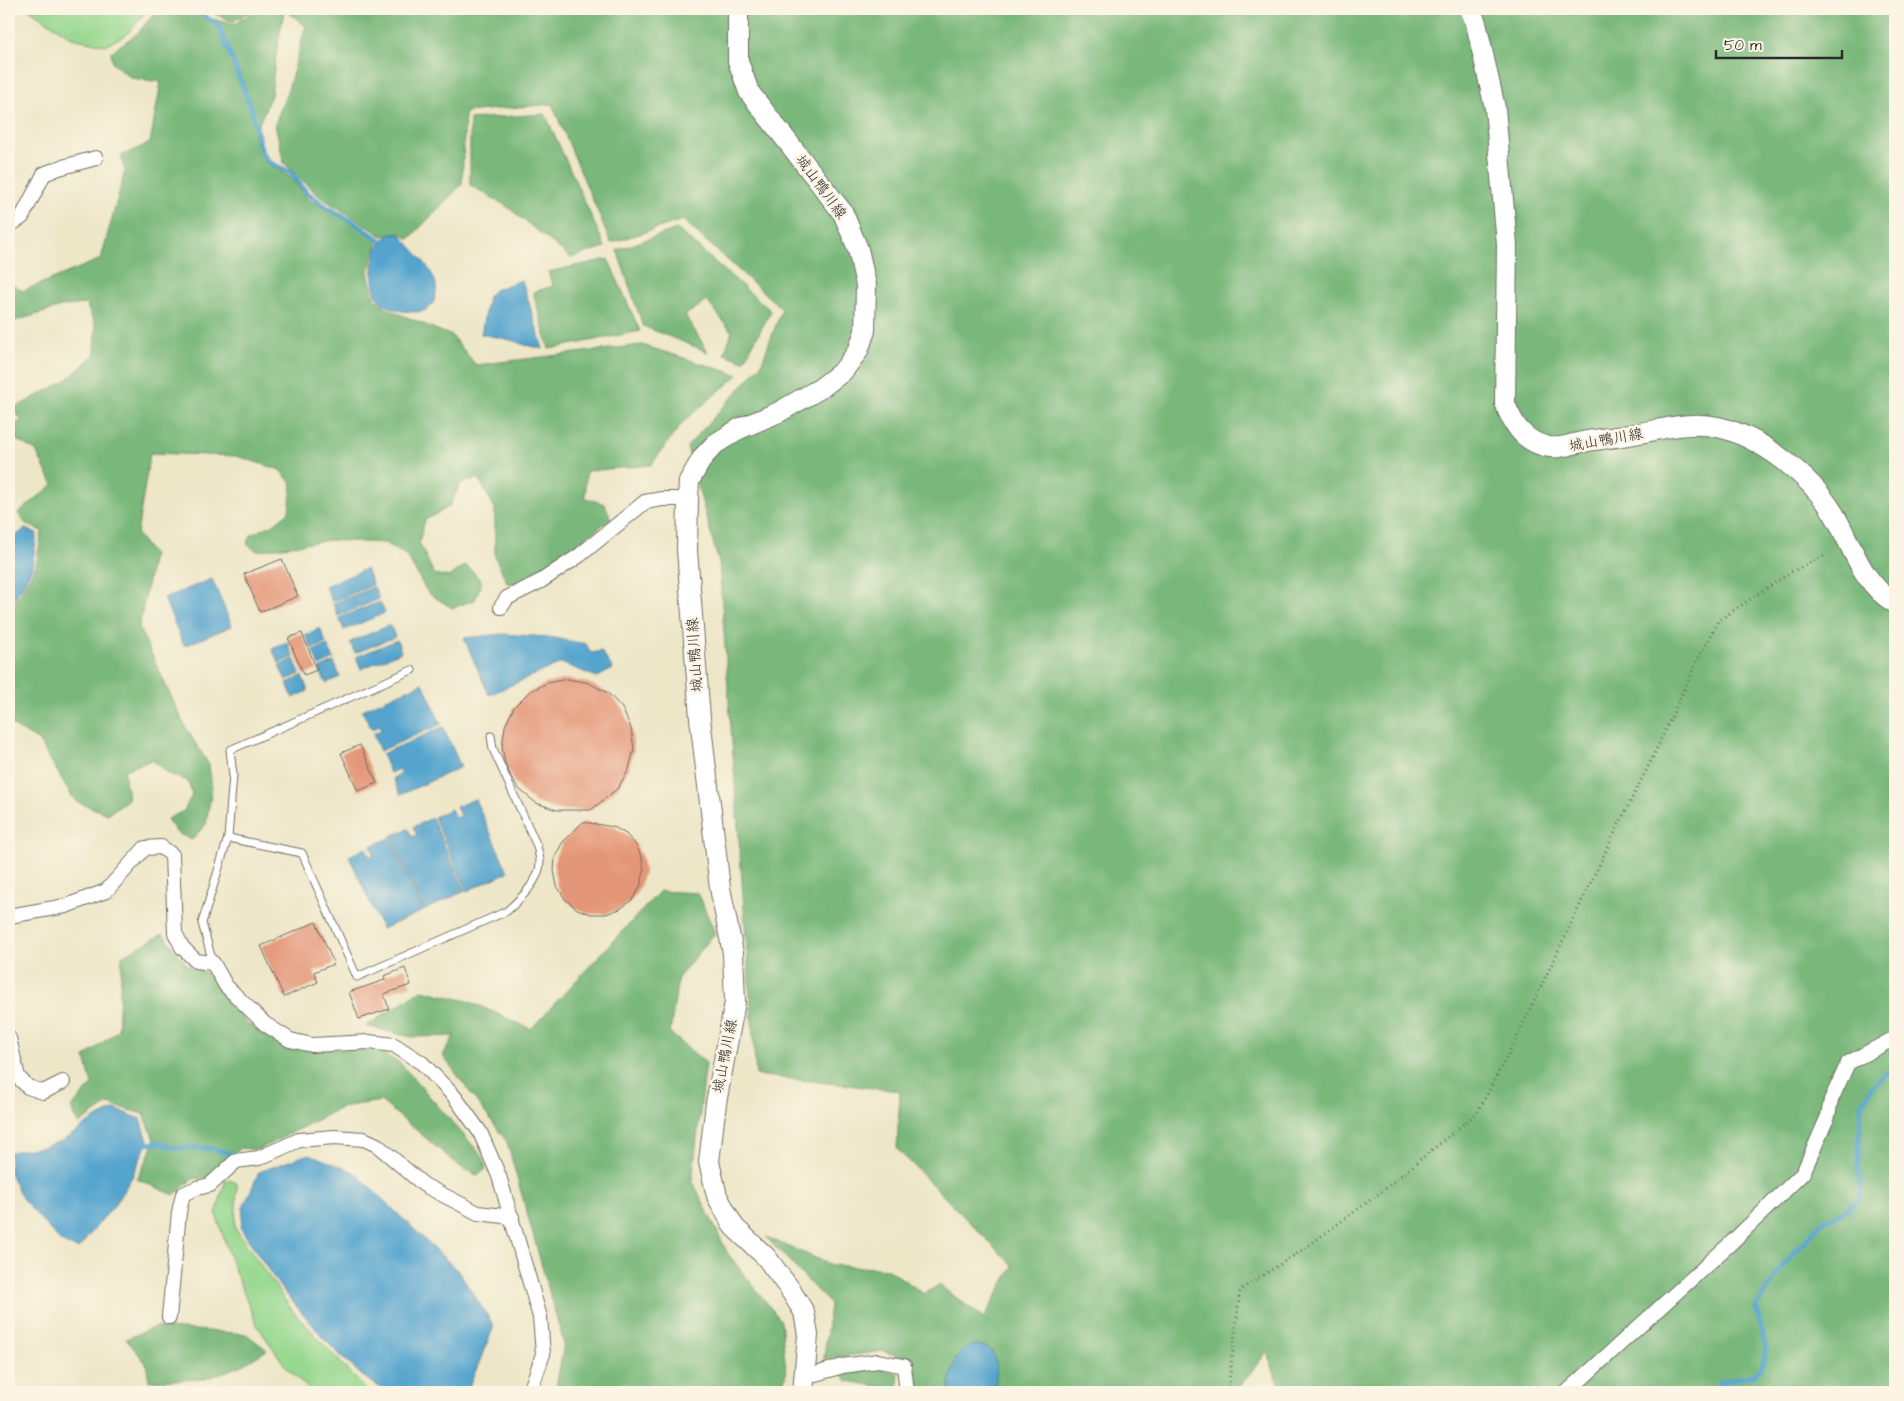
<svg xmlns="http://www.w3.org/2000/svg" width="1904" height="1401" viewBox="0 0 1904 1401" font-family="'Architects Daughter','Klee One',sans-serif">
  <rect width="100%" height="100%" fill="#fcf5e5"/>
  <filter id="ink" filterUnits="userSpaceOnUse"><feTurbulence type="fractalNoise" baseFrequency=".02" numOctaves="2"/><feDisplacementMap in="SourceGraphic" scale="10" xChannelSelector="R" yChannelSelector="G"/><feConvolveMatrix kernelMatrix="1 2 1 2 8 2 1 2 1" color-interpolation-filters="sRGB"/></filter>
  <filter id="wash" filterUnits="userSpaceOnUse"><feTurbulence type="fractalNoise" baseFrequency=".0096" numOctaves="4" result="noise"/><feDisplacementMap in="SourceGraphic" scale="20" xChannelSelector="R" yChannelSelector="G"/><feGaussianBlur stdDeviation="1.12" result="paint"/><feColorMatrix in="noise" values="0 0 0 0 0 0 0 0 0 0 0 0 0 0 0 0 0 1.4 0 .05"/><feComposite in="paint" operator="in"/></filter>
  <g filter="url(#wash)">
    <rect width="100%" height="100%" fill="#ede6c7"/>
    <g fill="#97d88f" stroke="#61825d">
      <polygon points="29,9 148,9 127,34 106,45 72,38"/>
      <polygon points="226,1179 237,1183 235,1228 292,1310 368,1392 312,1392 286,1367 257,1325 233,1266 216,1214"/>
    </g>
    <g fill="#79b87a" stroke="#527252">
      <path d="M158,9H180L233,25C247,16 267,0 284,12L276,53L271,95L254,136L265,162L290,177L308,199L373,235L378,241L368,272L374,299L390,310L452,336L476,365L642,345L738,375L683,422L651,465L586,471L585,498L605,504L611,519L527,580L508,584L495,557V508L478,478L460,484L449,507L425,520L419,542L434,574L449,577L466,565L482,581L475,600L452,608L428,593L406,555L385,543L329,540L257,551L247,544L251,535L274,524L289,512L292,484L280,470L237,456L150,453L137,534L153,555L139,628L186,728L209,765L212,787L206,824L192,840L177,833L167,819L184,811L192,795L188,781L169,774L152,760L124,770L128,799L108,814L75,801L39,741L9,723V613L36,566L42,531L26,524L18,513L53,485L36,451L15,439L9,441V427L22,421L13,409L68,379L95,354L96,326L86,304L64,306L9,323V283L23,291L101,259L125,171L121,156L150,143L161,82L132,78L113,64L111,52L138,33Z"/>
      <polygon points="205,9 254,9 232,22"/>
      <polygon points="284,9 1895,9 1895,1392 1281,1392 1267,1352 1235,1392 994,1392 996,1378 951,1375 949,1392 913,1392 909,1359 883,1351 824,1359 830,1304 766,1237 832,1265 888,1269 924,1294 939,1285 984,1318 1013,1266 897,1149 900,1091 756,1075 719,563 687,447 761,365 782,309 683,220 611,243 552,104 465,112 462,184 409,239 400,233 381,236 371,228 320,197 284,163 275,124 289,86 306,26"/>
      <polygon points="545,114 605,247 571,258 505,205 470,185 470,119"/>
      <polygon points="677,229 771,311 744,361 724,354 732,332 707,301 685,315 708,352 643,326 617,250"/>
      <polygon points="608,259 640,331 549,349 533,292 553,286 548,272"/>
      <polygon points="660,891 698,893 715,933 678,978 670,1033 706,1063 692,1180 728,1254 781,1321 786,1371 782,1392 613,1392 612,1387 594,1387 585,1392 555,1392 564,1344 507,1142 443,1056 454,1036 411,1037 366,1026 422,990 471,1002 531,1029"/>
      <polygon points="163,934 187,965 207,973 246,1023 288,1050 375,1049 400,1063 483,1157 486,1169 477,1175 462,1168 381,1101 342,1107 258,1150 241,1148 210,1177 192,1179 174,1195 137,1179 155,1142 144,1114 108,1104 79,1124 71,1108 92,1085 85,1057 118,1030 122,956"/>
      <polygon points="155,1327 246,1334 267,1350 243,1365 205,1379 149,1381 146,1363 126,1339"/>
      <polygon points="875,1368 898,1373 899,1392 881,1392 881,1387 847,1381 842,1373"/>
    </g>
    <g fill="#54a4ce" stroke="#40687c">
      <path d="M391,234H400C411,248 429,264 435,281C438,289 435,297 433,304C430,306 427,310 423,311C410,314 384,310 377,297C370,284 372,254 381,241C384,238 388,236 391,234Z"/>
      <polygon points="522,280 543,349 525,345 511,340 481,334 488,296 494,290"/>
      <polygon points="25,529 37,533 32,568 22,587 9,607 9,541"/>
      <polygon points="366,569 373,585 332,602 325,586"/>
      <polygon points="212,579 232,626 184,646 164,598"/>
      <polygon points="374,587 379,599 338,616 333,604"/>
      <polygon points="380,602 385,613 344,630 339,618"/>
      <polygon points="390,625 395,637 355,653 350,642"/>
      <polygon points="320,628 326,643 312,649 305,635"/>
      <polygon points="502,634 548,637 586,644 591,653 601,651 613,669 597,677 561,663 489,695 464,638"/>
      <polygon points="397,640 401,652 361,669 356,657"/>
      <polygon points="287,642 294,657 279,663 272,649"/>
      <polygon points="327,645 334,659 319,666 313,651"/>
      <polygon points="294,659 300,674 286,680 279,666"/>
      <polygon points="334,662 340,677 326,683 319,669"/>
      <polygon points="302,676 308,691 293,698 287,683"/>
      <polygon points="423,683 441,724 380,751 373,734 381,730 380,726 371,729 362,710"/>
      <polygon points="443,727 461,767 400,795 393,778 401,774 399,769 390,773 382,754"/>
      <polygon points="475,799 508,872 467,891 434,817 451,809 455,818 460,816 456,807"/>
      <polygon points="432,818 465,891 424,910 391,836 408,829 412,837 417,835 413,827"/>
      <polygon points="390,838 423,911 382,929 349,856 366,848 370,857 374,854 371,846"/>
      <polygon points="115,1109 141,1119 148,1141 132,1177 116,1203 78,1249 61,1242 22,1198 10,1173 9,1152 43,1147 64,1140 94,1119"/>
      <polygon points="309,1154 354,1172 459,1272 494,1326 467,1392 387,1392 361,1375 329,1344 280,1287 241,1229 243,1208 259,1172"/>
      <path d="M976,1345C1002,1347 997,1374 994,1392H949C951,1379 952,1358 964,1349C967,1347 973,1346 976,1345Z"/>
    </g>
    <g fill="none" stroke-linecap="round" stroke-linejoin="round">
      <g stroke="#54a4ce" stroke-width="5">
        <polyline points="194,9 219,26 251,108 262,153 269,162 291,173 307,193 328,208 354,222 387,245"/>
        <polyline points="141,1144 160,1143 175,1148 208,1148 230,1153"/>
        <polyline points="1712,1392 1721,1382 1754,1375 1762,1367 1766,1351 1756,1307 1783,1266 1821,1223 1844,1211 1858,1200 1862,1191 1858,1172 1861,1106 1871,1088 1895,1066"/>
      </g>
    </g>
    <g id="blocks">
      <g fill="#e49778">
        <polygon points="282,559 298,596 260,612 244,574"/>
        <polygon points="302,633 317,670 304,675 288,638"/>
        <polygon points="568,679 589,683 608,693 622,708 631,728 634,749 629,769 618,788 591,810 557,810 536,803 519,789 512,779 505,763 502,748 505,726 514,707 529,692 547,683"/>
        <polygon points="360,745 377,783 358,791 341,753"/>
        <polygon points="583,822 614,827 626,834 636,845 642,858 644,872 640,887 632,900 620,909 606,914 591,914 577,909 565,899 557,886 554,871 555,857 562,843"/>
        <polygon points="316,922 334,964 314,972 318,982 284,997 261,946"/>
        <polygon points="405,968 411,985 384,994 389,1009 359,1019 349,992 385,980 384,976"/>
      </g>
    </g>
  </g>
  <g filter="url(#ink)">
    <use href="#blocks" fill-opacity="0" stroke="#6f6c62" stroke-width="1"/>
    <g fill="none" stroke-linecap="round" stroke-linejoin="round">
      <defs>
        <g id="lane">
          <path d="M228,838L302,853L357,977L507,911C520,899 540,881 540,862C540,857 538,851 537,846L493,749L491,736"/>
          <polyline points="213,963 202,923 228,838 233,775 230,750 412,670"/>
        </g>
        <g id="street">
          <polyline points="9,226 22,217 44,174 59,168 96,158"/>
          <polyline points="501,607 507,598 541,581 580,555 645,502 662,499 688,499"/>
          <polyline points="9,916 66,906 106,891 145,848 161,847 172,855 175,933 182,947 196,961 213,963 226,986 265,1024 290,1040 312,1045 369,1042 394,1045 422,1063 454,1096 480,1132 499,1176 540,1317 543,1354 530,1392"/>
          <polyline points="9,1038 18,1077 28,1087 43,1092 63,1082"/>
          <polyline points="169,1317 179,1212 183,1194 197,1188 210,1185 236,1161 259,1158 299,1140 334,1137 364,1139 377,1145 424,1185 478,1213 512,1217"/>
          <polyline points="805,1377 843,1366 878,1361 904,1366 907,1392"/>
          <polyline points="1567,1392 1732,1242 1803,1173 1828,1116 1831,1100 1848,1063 1891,1040"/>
        </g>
        <g id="secondary">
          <polyline points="738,9 738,61 749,92 843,213 858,249 866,285 865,331 858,351 843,371 821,388 779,412 739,429 715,444 703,457 689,481 688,499 687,550 700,718 720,888 733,953 735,1002 716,1103 709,1162 717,1196 734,1227 766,1257 789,1288 804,1312 808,1335 803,1392"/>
          <path d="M1470,9L1476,23L1495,108L1507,245L1505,404C1514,426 1524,442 1549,447C1561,449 1571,444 1582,442C1597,439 1613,438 1628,435C1656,431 1689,420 1718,427C1761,437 1811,476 1834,514C1852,545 1862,584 1895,603"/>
        </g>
      </defs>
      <use href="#lane" stroke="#6f6c62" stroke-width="9"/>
      <use href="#street" stroke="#6f6c62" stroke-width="16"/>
      <use href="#secondary" stroke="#6f6c62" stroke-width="22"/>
      <polyline stroke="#6f6c62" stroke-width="3" stroke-dasharray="1 4" stroke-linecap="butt" points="1228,1392 1240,1290 1304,1249 1381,1192 1477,1113 1514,1043 1612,838 1651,761 1700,655 1718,621 1791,572 1824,556"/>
      <use href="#lane" stroke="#fff" stroke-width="7"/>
      <use href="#street" stroke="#fff" stroke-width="14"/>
      <use href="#secondary" stroke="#fff" stroke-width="20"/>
    </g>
  </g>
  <g text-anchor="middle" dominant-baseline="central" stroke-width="5" stroke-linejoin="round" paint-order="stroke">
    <g font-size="15" fill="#2b2b2b" stroke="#fcf5e5">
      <text transform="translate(821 187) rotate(54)">城山鴨川線</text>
      <text transform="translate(1606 440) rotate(-10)">城山鴨川線</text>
      <text transform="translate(695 655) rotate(-94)">城山鴨川線</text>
      <text transform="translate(725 1056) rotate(-79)">城山鴨川線</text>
    </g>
  </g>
  <rect width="1904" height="1401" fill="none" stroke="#fcf5e5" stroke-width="30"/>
  <path d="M1716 50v8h126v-8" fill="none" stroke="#2b2b2b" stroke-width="2.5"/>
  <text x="1724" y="50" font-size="15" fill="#2b2b2b" stroke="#fcf5e5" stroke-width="4" paint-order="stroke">50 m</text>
</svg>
